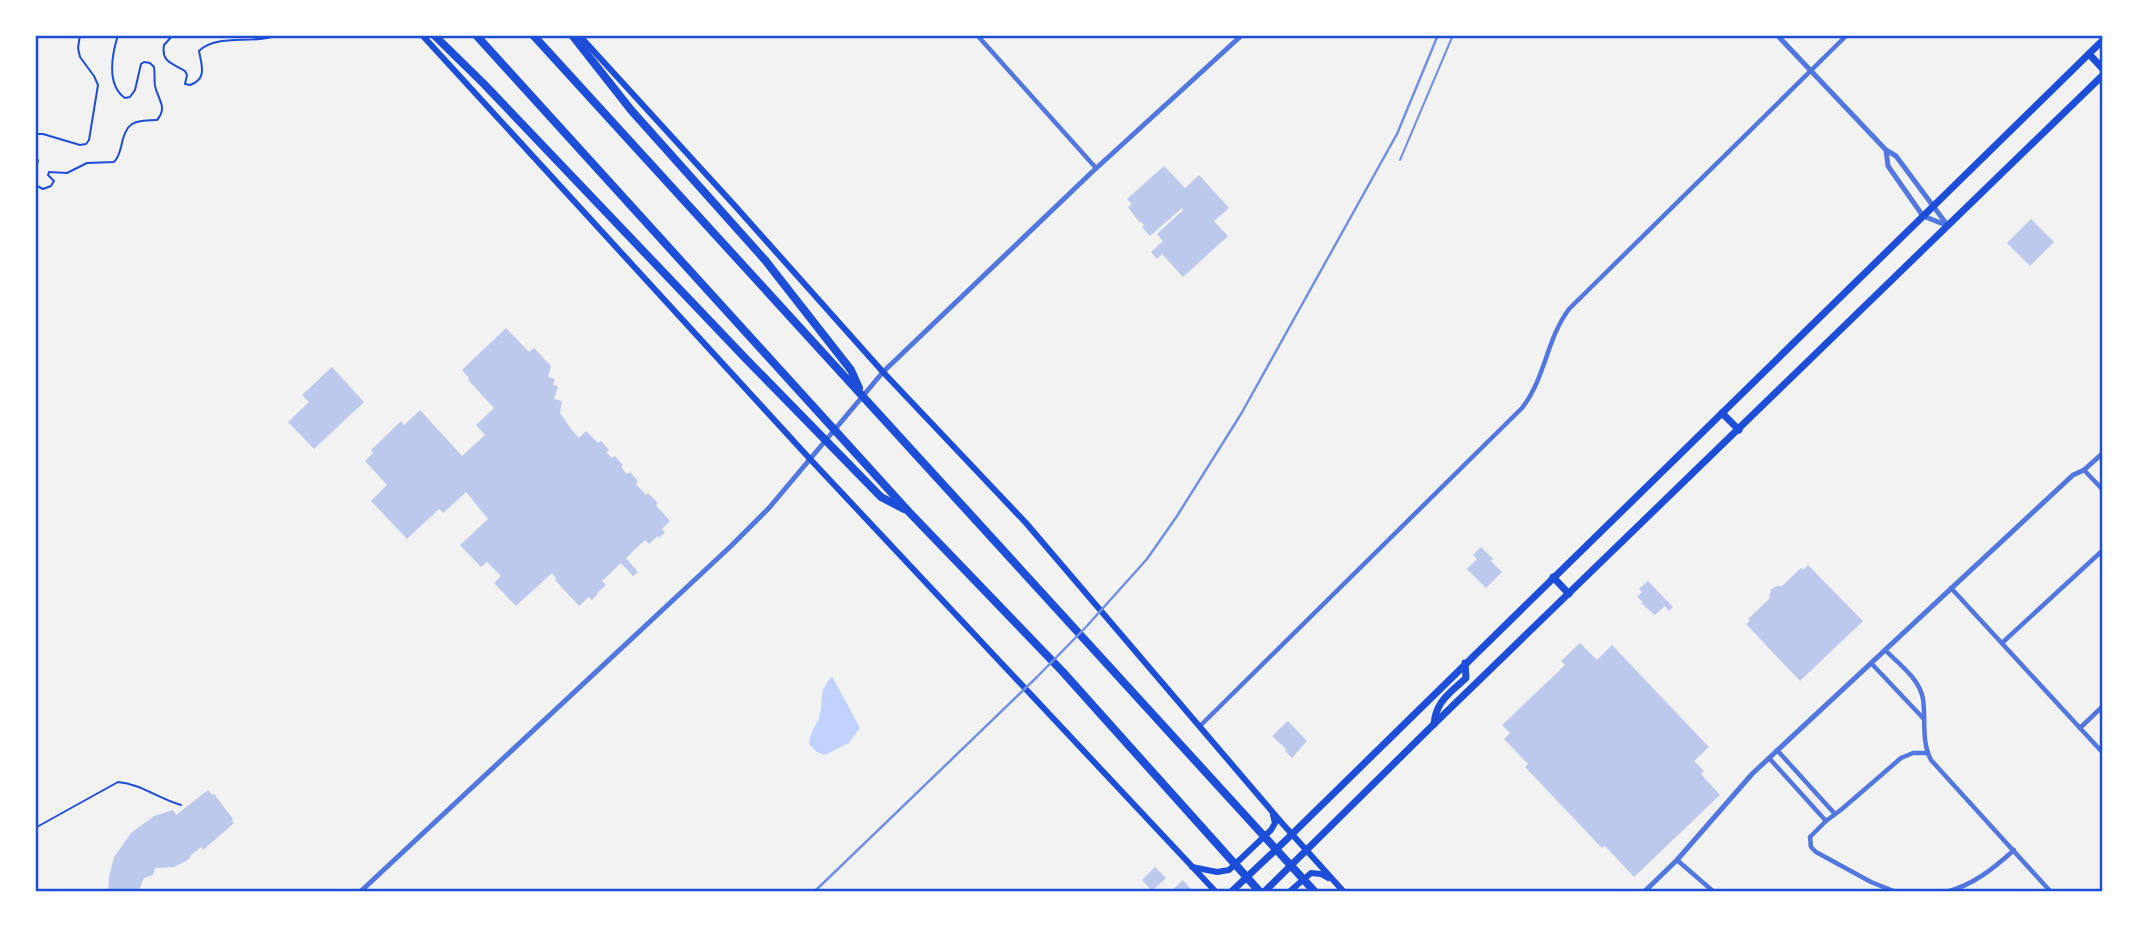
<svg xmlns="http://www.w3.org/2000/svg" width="2138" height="927" viewBox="0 0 2138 927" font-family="'Roboto Condensed',sans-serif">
  <rect width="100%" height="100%" fill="#f2f2f2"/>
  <path fill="#bfd3fe" d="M832,676L860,728L849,743L825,755L817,752L809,744C810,733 815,727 819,718C825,700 816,695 832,676Z"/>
  <g fill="#bdc9ec">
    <polygon points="1164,166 1185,188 1199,175 1229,208 1214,221 1228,236 1183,277 1162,254 1157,259 1151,252 1163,241 1157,234 1183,210 1182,208 1150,236 1142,227 1144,225 1140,221 1139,222 1128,207 1132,204 1127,199"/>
    <polygon points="2031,219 2054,242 2030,266 2007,243"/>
    <polygon points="506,328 529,352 534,348 551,366 548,377 555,379 553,385 558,386 554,399 562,401 560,413 572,430 579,438 586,431 598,443 601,441 609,450 606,452 612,458 615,456 623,465 621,467 627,474 630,472 638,481 636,484 646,495 648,493 658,503 656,505 670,521 662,529 665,532 659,538 658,536 649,544 645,540 626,558 638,572 633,576 621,563 602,581 606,585 597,593 598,594 592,600 589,597 579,606 555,580 556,578 552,573 516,606 494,583 501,576 487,562 481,567 460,545 488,519 466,492 443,513 439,509 407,539 371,501 387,485 365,461 373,453 371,450 401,421 404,425 420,410 462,456 485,435 476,425 494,408 468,380 469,378 462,370"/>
    <polygon points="332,367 364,402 314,449 288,422 309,402 302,395"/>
    <polygon points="1481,547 1493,559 1491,561 1502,572 1486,588 1467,569 1477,559 1473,555"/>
    <polygon points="1808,565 1863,621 1800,681 1746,624 1750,621 1748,619 1769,599 1771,589 1777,586 1782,586 1801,568 1803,570"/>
    <polygon points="1648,581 1673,607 1669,611 1665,606 1655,615 1641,603 1643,602 1637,597 1642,592 1639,589"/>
    <polygon points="1580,643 1597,660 1612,645 1709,747 1694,761 1704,771 1701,774 1720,795 1634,877 1605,846 1602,848 1525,767 1528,764 1504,739 1510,733 1502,725 1565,665 1561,661"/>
    <polygon points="1288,721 1307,741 1292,758 1285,751 1286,749 1272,736"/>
    <polygon points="208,790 212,795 214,794 233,819 232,820 234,823 203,850 201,847 190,856 191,857 186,861 174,867 155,868 153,875 144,878 138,892 108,892 109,877 114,857 131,833 154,816 173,810 176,815"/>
    <polygon points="1155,867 1166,878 1152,891 1142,880"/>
    <polygon points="1183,880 1191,889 1188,892 1170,892"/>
  </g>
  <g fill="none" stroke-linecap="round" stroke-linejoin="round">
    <g stroke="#1d4ed8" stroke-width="2">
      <path d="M173,35L164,45C161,62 172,63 185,71L187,75L185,84L190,85C207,79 202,66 199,51C216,33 254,45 277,35"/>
      <polyline points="35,134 43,134 80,145 86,144 89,140 98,85 94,76 80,57 78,48 80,35"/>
      <polyline points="35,153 38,161 35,168"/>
      <path d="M35,185L43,189L51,186L54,181L48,175L49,172L67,173L87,163L114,162C119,157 119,154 121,147C126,121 133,121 157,120C168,107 158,100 155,86C154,79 155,73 154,67L150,63L144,62L141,64L135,90L130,97L125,98C106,85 112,54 118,35"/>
      <path d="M35,828L118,782C141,784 159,799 181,805"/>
    </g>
    <g stroke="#5277de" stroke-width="4.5">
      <polyline points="977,35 1096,168"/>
      <polyline points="2084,470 2103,490"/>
      <polyline points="1951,588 2103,753"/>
      <polyline points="2002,643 2103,550"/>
      <path d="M1885,650C1898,663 1920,679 1923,699C1926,719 1921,741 1931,760L2051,892"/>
      <polyline points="1871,663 1923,718"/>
      <path d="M1199,727L1522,408C1546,377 1546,340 1569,309L1847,35"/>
      <polyline points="2080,728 2103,706"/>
      <polyline points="1777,750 1835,814"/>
      <polyline points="1769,758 1826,821"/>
      <polyline points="1677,860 1714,892"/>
      <polyline points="1896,892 1871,882 1816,852 1811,847 1810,837 1826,821 1842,809 1901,758 1913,753 1927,753"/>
      <path d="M1946,892C1973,885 1993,869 2014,850"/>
    </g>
    <g stroke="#5277de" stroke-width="5">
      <polyline points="1777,35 1886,150 1896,156 1948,226"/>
      <polyline points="1886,150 1888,166 1923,216 1946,225"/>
      <polyline points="360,892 731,546 769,508 883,372 1091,173 1242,35"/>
      <polyline points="1644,892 1677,860 1752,774 2073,475 2084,470 2103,453"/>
    </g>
    <g stroke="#1d4ed8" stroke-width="6">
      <polyline points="422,35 810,459 1216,892"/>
      <polyline points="579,35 736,207 883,372 1026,523 1281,822 1344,892"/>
      <polyline points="1192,867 1217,872 1229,870 1271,830 1275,823 1273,815"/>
      <polyline points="1289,892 1311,873 1321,874 1328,878"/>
    </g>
    <g stroke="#1d4ed8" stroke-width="7">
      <polyline points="2089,54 2103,69"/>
      <polyline points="1722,413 1739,430"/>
      <polyline points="1553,577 1569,594"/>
      <path d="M1434,724C1436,701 1450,693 1466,678L1465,663"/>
      <polyline points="1231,892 1285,841 2103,40"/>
      <polyline points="1264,892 1434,724 2103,75"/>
    </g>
    <g stroke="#1d4ed8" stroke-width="8">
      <polyline points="434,35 484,84 747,360 881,497 904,509"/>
      <polyline points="476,35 909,512 1062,671 1260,892"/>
      <polyline points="533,35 1315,892"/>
      <polyline points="572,35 631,110 765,260 851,370 859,388"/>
    </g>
    <polyline stroke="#7290e2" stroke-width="2" points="1400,160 1453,35"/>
    <polyline stroke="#7290e2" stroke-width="2.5" points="814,892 1037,677 1086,627 1147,559 1177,516 1241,414 1397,134 1438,35"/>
  </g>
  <rect width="2138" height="927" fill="none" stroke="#ffffff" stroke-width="74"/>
  <rect x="37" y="37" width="2064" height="853" fill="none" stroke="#1d4ed8" stroke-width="2.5"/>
</svg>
